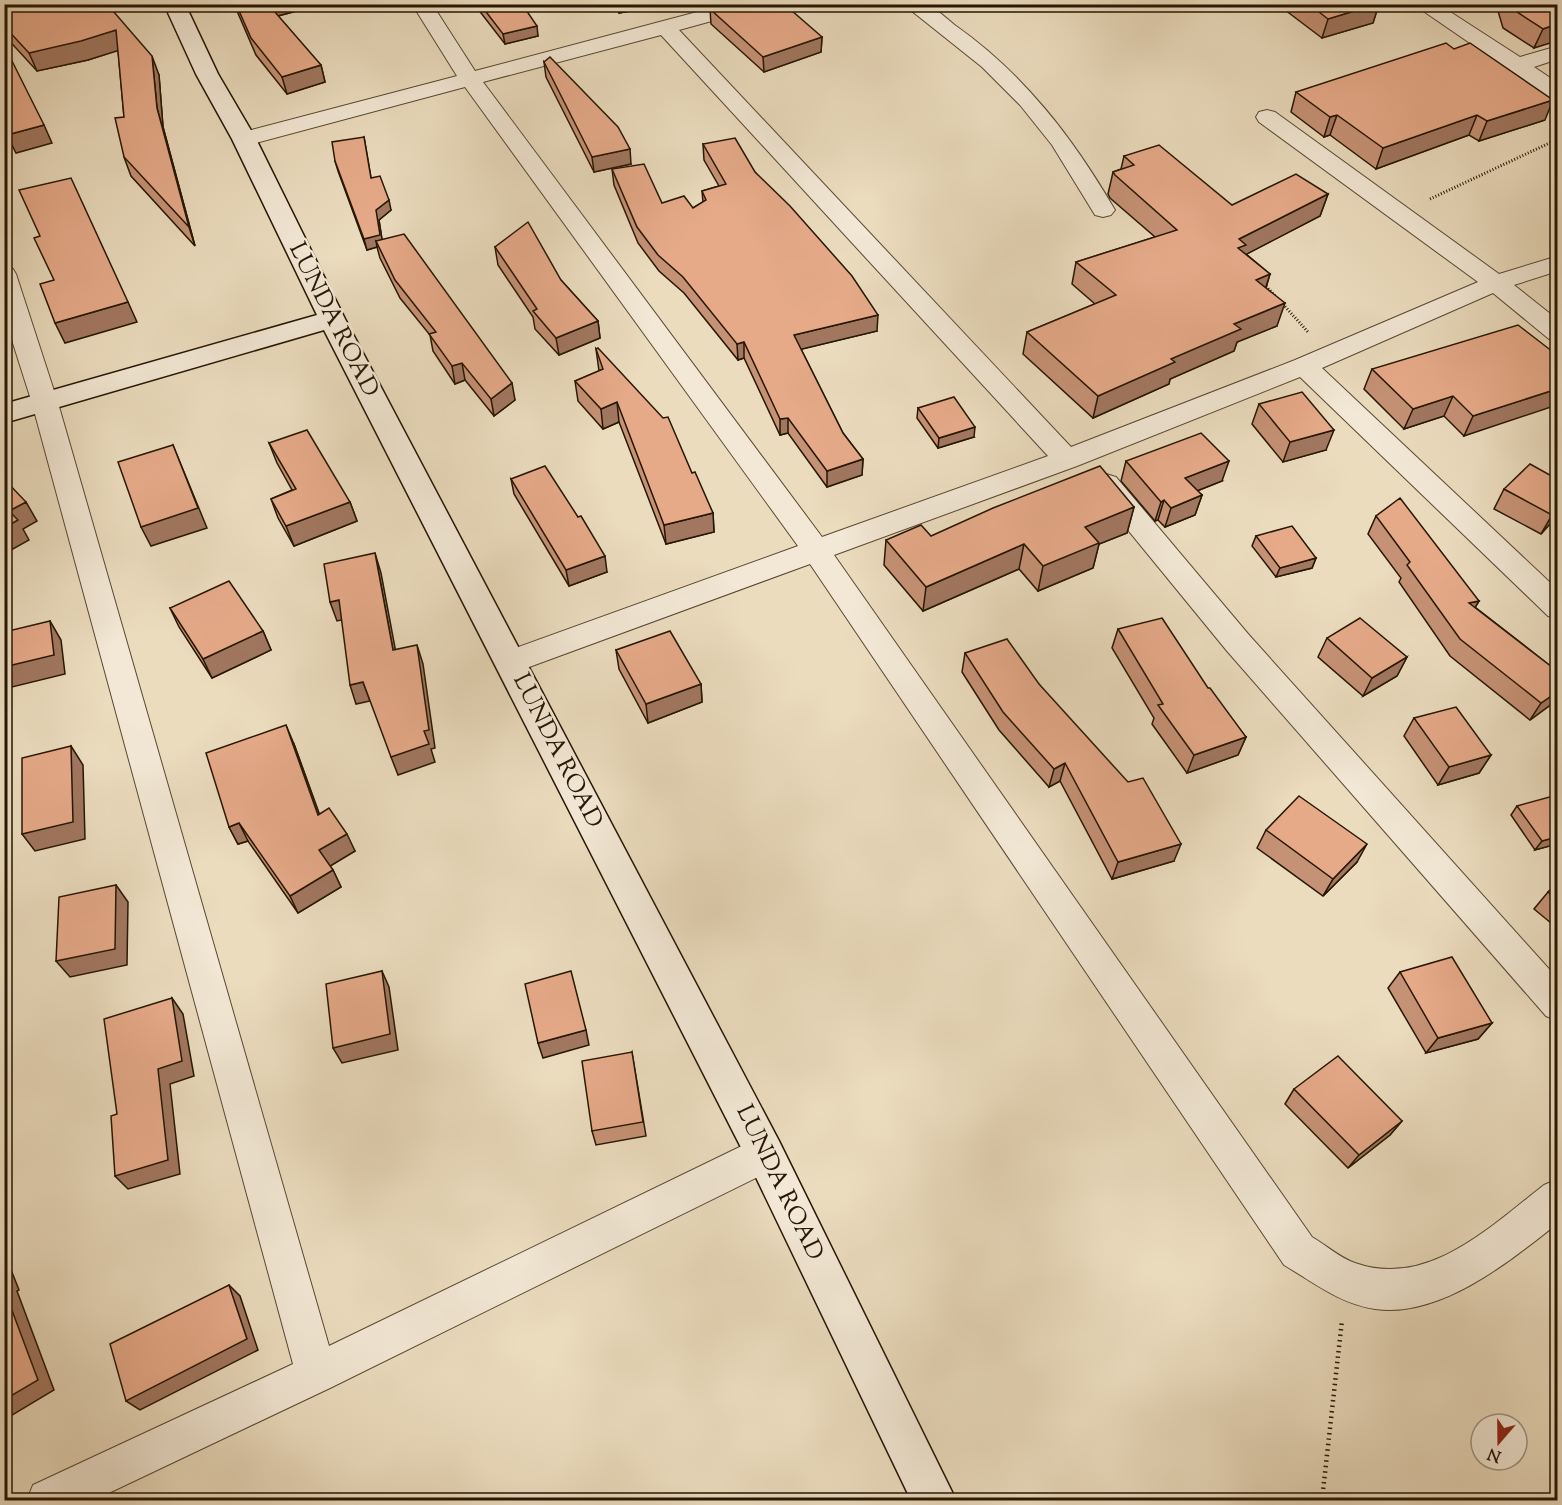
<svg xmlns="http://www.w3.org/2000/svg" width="1562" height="1505" viewBox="0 0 1562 1505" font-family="'Sorts Mill Goudy',serif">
  <rect width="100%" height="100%" fill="#ebdcbe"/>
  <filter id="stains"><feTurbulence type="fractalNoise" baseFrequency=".00333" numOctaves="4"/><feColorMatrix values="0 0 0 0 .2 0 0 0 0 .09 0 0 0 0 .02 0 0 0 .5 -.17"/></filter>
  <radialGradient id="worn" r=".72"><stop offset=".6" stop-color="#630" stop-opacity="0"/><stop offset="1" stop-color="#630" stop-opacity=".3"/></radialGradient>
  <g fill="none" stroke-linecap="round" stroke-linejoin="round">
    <defs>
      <g id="street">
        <path d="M412,4H432L475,71L727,4H762L759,8L679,30L1071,447L1295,360L1478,282L1259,122L1256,117L1259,112L1267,110L1275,112L1499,274L1558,256V271L1514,285L1558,320V341L1549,339L1493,293L1322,368L1558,590V619L1548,616L1300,377L1077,466L834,555L1312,1237C1326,1245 1340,1258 1355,1263C1428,1289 1491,1226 1544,1185L1558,1179V1223C1510,1261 1441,1318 1375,1309C1340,1304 1313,1282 1284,1265L810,564L521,670L510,674L499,670L495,662L499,654L798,546L465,87L252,144L244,146L236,144L233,139L236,134L457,76ZM661,35L1048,456L822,537L483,82Z"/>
        <path d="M903,4C910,4 920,2 926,4C936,8 948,20 956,26C1024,74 1073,138 1115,210L1111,215L1103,217L1095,215L1052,145L1020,105L982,67Z"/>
        <polygon points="1413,4 1438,4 1520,57 1558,46 1558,59 1534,67 1558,83 1558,99 1550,98"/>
        <polygon points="4,267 13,269 16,274 58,403 329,1346 752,1141 765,1136 778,1141 784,1154 778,1167 330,1388 94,1500 27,1500 33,1485 293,1364 32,403 4,315"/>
        <polygon points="1106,474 1116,477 1249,635 1558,979 1558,1021 1546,1016 1227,651 1096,491 1092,484 1096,477"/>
      </g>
      <polygon id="secondary" points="164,4 185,4 218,74 256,139 345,319 779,1141 956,1500 911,1500 751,1167 324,330 4,423 4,404 317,315 232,139 196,74"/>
    </defs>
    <use href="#street" stroke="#574832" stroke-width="2"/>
    <use href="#secondary" stroke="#261603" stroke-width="3"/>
    <g stroke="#261603" stroke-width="3" stroke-dasharray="1 2" stroke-linecap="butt">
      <polyline points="1430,199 1558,139"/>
      <polyline points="1264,284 1276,297"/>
      <polyline points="1281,302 1308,332"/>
    </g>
    <polyline stroke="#261603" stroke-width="4.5" stroke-dasharray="1.5 4" stroke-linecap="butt" points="1322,1500 1342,1320"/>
    <use href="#street" fill="#f2e8d5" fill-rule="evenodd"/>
    <use href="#secondary" fill="#f2e8d5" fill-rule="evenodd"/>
  </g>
  <g fill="#c69276" stroke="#261603" stroke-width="1.5">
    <polygon points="4,4 107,4 159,75 163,127 195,246 131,176 124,157 124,117 118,50 88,60 37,71 4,35"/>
    <polygon points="234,4 323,4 278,16 321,65 325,82 287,94 256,55"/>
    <polygon points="474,4 522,4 538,36 505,44"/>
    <polygon points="615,4 668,4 619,13"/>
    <polygon points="691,4 717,4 696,10"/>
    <polygon points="1286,4 1379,4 1373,23 1322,38 1285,10"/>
    <polygon points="1496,4 1557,4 1534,48 1503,28"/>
    <polygon points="710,9 822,37 821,52 764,72 711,24"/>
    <polygon points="544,62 631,164 594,172 546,77"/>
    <polygon points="1296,92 1545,120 1479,141 1469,135 1376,169 1330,135 1324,137 1291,112"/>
    <polygon points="364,137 371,178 391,210 379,220 382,240 515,400 494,416 465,380 455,384 433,351 430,335 400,298 380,258 377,247 367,250 338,171 335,161"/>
    <polygon points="703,144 755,172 877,331 801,349 843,433 863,459 862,475 827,487 788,433 780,435 744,358 738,360 684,293 659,271 638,243 614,185 612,169 662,203 693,208 703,202 702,191 719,186 704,160"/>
    <polygon points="1124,156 1232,205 1328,194 1320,216 1246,254 1270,274 1266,288 1277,326 1237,342 1234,351 1170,379 1169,384 1093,418 1023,354 1027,332 1095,304 1072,284 1076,262 1155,237 1110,198 1108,194 1113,172 1121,169"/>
    <polygon points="495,247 561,280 598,321 600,338 559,355 535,329 533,317 498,265"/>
    <polygon points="596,349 692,473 713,513 714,532 666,544 619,422 603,429 578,401 575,381 599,371"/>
    <polygon points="1557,355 1464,436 1444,416 1404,429 1364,389 1372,369"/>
    <polygon points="1259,404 1326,450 1283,462 1252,424"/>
    <polygon points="918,408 974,437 938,448 917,418"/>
    <polygon points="269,443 350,502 357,521 294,546 278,518 271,499 292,490 277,463"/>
    <polygon points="1126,461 1222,481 1197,491 1202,495 1195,515 1165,527 1158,520 1155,521 1121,481"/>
    <polygon points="511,479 607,572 569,586 514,494"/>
    <polygon points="1504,489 1557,516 1541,534 1494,509"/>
    <polygon points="1134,507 1127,533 1099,544 1093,568 1038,591 1019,569 923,611 884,565 886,540 931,536"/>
    <polygon points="1376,516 1479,601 1475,607 1557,671 1557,700 1530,720 1450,656 1399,582 1401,578 1368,534"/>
    <polygon points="1256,536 1316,558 1312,568 1276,577 1252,546"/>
    <polygon points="170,608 263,631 271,650 212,678 179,627"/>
    <polygon points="1118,629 1208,688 1246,737 1238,755 1187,773 1152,724 1154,718 1112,648"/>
    <polygon points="1327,638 1407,657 1397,676 1363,696 1318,657"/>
    <polygon points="616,650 701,684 702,702 648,723 619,669"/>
    <polygon points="965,653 1039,684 1174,861 1112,879 1060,781 1049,787 999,730 962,672"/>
    <polygon points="1414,718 1491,755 1479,773 1438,785 1404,736"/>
    <polygon points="294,744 319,814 355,851 330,866 333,870 341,887 298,913 248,841 238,844 229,827"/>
    <polygon points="1517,806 1557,844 1535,850 1511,815"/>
    <polygon points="1266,830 1357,862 1323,896 1257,848"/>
    <polygon points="1557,884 1557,928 1534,909 1548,892"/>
    <polygon points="1400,972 1492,1023 1478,1039 1426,1053 1388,988"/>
    <polygon points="632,1052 646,1136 596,1145 592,1131"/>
    <polygon points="1294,1089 1402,1121 1390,1135 1348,1168 1285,1104"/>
  </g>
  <g fill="#a17760" stroke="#261603" stroke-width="1.5">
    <polygon points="4,4 47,4 4,16"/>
    <polygon points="266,4 323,4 270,18"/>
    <polygon points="619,4 668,4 619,13"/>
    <polygon points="696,4 717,4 696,10"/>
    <polygon points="1377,4 1379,4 1373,23 1322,38 1328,19"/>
    <polygon points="1557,24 1557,41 1534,48 1543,29"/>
    <polygon points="537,26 538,36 505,44 503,34"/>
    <polygon points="116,30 123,49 88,60 37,71 29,53"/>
    <polygon points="822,37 821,52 764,72 763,57"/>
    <polygon points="152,56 159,75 163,127 195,246 189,227 157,108"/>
    <polygon points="321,65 325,82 287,94 282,77"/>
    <polygon points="1553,100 1545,120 1479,141 1487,121"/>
    <polygon points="1337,115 1330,135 1324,137 1330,117"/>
    <polygon points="1477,115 1469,135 1376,169 1383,148"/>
    <polygon points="44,125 52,143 16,153 7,135"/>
    <polygon points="630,149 631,164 594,172 592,157"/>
    <polygon points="1328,194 1320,216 1243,256 1231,270 1239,239"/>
    <polygon points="389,200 391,210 379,220 383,245 376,241 377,247 367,250 364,239 376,210"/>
    <polygon points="1270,274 1263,296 1256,280"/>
    <polygon points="128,302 137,322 65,343 55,323"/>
    <polygon points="1285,303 1277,326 1237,342 1234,351 1170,379 1169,384 1093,418 1098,396 1171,359 1234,324"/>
    <polygon points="878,315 877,331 794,351 794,335"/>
    <polygon points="598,321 600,338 559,355 556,338"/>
    <polygon points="744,342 744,358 738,360 737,344"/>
    <polygon points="462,363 465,380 455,384 452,366"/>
    <polygon points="512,383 515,400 494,416 491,399"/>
    <polygon points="1557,389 1557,405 1464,436 1473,416"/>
    <polygon points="1453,396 1444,416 1404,429 1413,409"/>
    <polygon points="617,402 619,422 603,429 601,409"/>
    <polygon points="788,418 788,433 780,435 780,419"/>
    <polygon points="975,427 974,437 938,448 939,438"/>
    <polygon points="1334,430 1326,450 1283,462 1290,442"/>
    <polygon points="173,445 207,528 151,546 141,527"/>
    <polygon points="863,459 862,475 827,487 827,471"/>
    <polygon points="1229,461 1222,481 1179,498 1185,478"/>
    <polygon points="1202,495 1195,515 1165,527 1171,508"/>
    <polygon points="1164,500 1158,520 1155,521 1161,502"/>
    <polygon points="26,502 37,521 23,529 29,540 4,554 4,528 9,511"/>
    <polygon points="350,502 357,521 294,546 286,526"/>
    <polygon points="1134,507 1127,533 1099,544 1093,568 1038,591 1043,566 1085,527"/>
    <polygon points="1557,509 1557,516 1541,534 1552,515"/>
    <polygon points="713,513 714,532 666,544 664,525"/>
    <polygon points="1024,544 1019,569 923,611 926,587"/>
    <polygon points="375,553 381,573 399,669 393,650"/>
    <polygon points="605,556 607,572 569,586 566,570"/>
    <polygon points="1316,558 1312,568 1276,577 1280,568"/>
    <polygon points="339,600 346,619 337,621 330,602"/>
    <polygon points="1479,601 1469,618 1469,603"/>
    <polygon points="50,621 61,640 65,674 12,687 4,676 4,667"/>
    <polygon points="263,631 271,650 212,678 203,659"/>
    <polygon points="417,645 423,664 435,748 431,749 435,762 398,775 391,757 424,731"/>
    <polygon points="1407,657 1397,676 1363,696 1372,678"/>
    <polygon points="363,682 370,701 356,704 350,685"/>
    <polygon points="701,684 702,702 648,723 646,704"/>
    <polygon points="1557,692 1557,700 1530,720 1541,703"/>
    <polygon points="286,725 294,744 326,832 318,815"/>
    <polygon points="1246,737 1238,755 1187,773 1194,755"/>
    <polygon points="71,746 83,765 85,839 35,851 22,834"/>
    <polygon points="1491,755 1479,773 1438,785 1449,767"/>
    <polygon points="1065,763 1060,781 1049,787 1054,769"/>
    <polygon points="239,823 248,841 238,844 229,827"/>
    <polygon points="347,834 355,851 327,868 319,850"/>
    <polygon points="1557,837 1557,844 1535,850 1542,841"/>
    <polygon points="1181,844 1174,861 1112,879 1118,862"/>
    <polygon points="1367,844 1357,862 1323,896 1333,879"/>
    <polygon points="333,870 341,887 298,913 290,896"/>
    <polygon points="116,885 128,902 127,965 70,977 56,961"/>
    <polygon points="382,971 389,987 398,1050 342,1063 333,1048"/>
    <polygon points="172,998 183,1014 194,1076 170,1084 180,1174 128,1189 115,1176 158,1069"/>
    <polygon points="1492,1023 1478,1039 1426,1053 1438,1038"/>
    <polygon points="586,1030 589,1045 543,1058 538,1043"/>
    <polygon points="1402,1121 1390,1135 1348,1168 1359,1155"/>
    <polygon points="4,1252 19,1290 17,1291 54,1390 4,1420"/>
    <polygon points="229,1285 240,1296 258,1350 140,1410 126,1401"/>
  </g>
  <g fill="#e6aa89" stroke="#261603" stroke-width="1.5">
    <polygon points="34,4 107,4 152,56 157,108 189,227 124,157 115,118 124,117 116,30 81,41 29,53 4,26 4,12"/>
    <polygon points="236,4 268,4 321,65 282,77 251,38"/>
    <polygon points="480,4 522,4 537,26 503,34"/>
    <polygon points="726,4 784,4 822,37 763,57 710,9"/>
    <polygon points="1309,4 1377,4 1328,19"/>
    <polygon points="1510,4 1557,4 1557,24 1543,29 1511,8"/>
    <polygon points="1446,43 1454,49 1470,43 1553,100 1487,121 1477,115 1383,148 1337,115 1330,117 1296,92"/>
    <polygon points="4,45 44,125 7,135 4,128"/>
    <polygon points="550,57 618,127 630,149 592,157 544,62"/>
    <polygon points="364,137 371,178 380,176 389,200 376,210 380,235 364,239 335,161 332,142"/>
    <polygon points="735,138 755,172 790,206 852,276 878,315 794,335 843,433 863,459 827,471 788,418 780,419 744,342 737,344 683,277 658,255 637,227 612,169 644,164 662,203 684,196 693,208 706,200 702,191 726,184 703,144"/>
    <polygon points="1159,145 1232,205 1296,174 1328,194 1239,239 1246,245 1238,248 1270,274 1256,280 1285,303 1234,324 1241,329 1171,359 1175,362 1098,396 1027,332 1116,295 1076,262 1177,230 1115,175 1113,172 1134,165 1124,156"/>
    <polygon points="71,178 128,302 55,323 40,284 54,280 34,238 40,236 19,190"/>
    <polygon points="528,222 561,280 598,321 556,338 533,311 537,309 495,247"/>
    <polygon points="404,234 512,383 491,399 462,363 452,366 429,334 436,332 395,280 376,241"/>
    <polygon points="1518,325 1557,355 1557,389 1473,416 1453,396 1413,409 1372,369"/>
    <polygon points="598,348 663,418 668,417 692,473 695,472 713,513 664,525 617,402 601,409 575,381 603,369 596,349"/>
    <polygon points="1302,392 1334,430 1290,442 1259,404"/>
    <polygon points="954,397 975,427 939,438 918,408"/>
    <polygon points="307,430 350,502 286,526 271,499 296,489 269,443"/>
    <polygon points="1201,433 1229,461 1185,478 1202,495 1171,508 1164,500 1161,502 1126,461"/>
    <polygon points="173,445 198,508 141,527 118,462"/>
    <polygon points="1530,464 1557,479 1557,509 1552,515 1504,489"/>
    <polygon points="545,466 578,517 581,516 605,556 566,570 511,479"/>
    <polygon points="1100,466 1134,507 1085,527 1099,543 1043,566 1024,544 926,587 886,540 921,525 931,536 993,508"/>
    <polygon points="4,479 26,502 9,511 18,520 4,528"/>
    <polygon points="1400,498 1479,601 1469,603 1557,671 1557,692 1541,703 1460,639 1407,565 1410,562 1376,516"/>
    <polygon points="1292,526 1316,558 1280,568 1256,536"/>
    <polygon points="375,553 393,650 417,645 429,730 424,731 429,744 391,757 363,682 350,685 339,600 330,602 324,564"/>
    <polygon points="229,581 263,631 203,659 170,608"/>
    <polygon points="1162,618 1208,688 1210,688 1246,737 1194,755 1158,705 1163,704 1118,629"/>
    <polygon points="1360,618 1407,657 1372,678 1327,638"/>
    <polygon points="50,621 54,655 4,667 4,632"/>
    <polygon points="670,631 701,684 646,704 616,650"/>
    <polygon points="1007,639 1039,684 1128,782 1143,778 1181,844 1118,862 1065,763 1054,769 1003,712 965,653"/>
    <polygon points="1456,707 1491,755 1449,767 1414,718"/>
    <polygon points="286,725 318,815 329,808 347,834 319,850 333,870 290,896 239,823 229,827 206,753"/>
    <polygon points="71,746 73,822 22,834 22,758"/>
    <polygon points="1557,795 1557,837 1542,841 1517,806"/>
    <polygon points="1299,796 1367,844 1333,879 1266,830"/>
    <polygon points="1557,884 1557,900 1548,892"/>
    <polygon points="116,885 115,949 56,961 59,897"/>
    <polygon points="1452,957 1492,1023 1438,1038 1400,972"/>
    <polygon points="382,971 390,1034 333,1048 326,984"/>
    <polygon points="571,971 586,1030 538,1043 525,984"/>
    <polygon points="172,998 182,1061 158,1069 168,1160 115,1176 111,1116 117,1114 104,1019"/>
    <polygon points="632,1052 643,1122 592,1131 582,1061"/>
    <polygon points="1338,1056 1402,1121 1359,1155 1294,1089"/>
    <polygon points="229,1285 247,1339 126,1401 110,1344"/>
    <polygon points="4,1289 38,1380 4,1400"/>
  </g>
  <g text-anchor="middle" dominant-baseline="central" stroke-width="5" stroke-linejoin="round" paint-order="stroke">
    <g font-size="24" fill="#261603" stroke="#f2e8d5">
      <text transform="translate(333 320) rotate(63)">LUNDA ROAD</text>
      <text transform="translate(557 751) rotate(63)">LUNDA ROAD</text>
      <text transform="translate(779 1183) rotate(64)">LUNDA ROAD</text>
    </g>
  </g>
  <rect width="1562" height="1505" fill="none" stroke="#ebdcbe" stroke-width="24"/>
  <rect x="6" y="6" width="1550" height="1493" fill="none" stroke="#261603" stroke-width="3"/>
  <rect x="12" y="12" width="1538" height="1481" fill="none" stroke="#261603" stroke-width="1.5"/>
  <g transform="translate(1499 1442) rotate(200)"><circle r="28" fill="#f2e8d5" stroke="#a09481" stroke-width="1.5"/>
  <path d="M0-4.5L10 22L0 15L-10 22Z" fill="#8f2418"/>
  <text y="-9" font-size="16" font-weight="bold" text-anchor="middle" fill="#261603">N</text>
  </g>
  <rect width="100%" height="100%" filter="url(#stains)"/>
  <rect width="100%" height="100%" fill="url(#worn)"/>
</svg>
